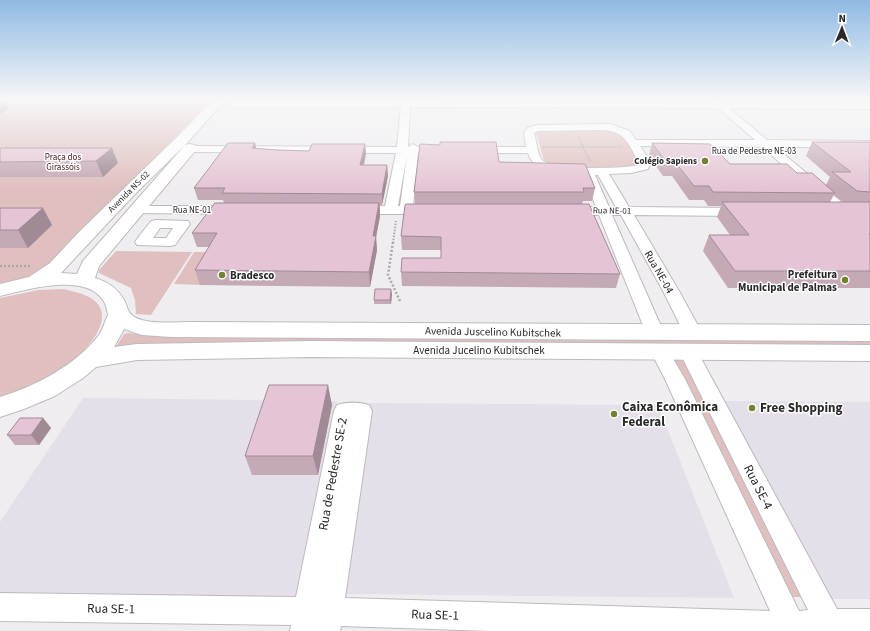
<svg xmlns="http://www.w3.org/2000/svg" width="870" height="631" viewBox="0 0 870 631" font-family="'Source Sans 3',sans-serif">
  <rect width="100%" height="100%" fill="#efedf0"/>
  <g fill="#e5dfe9">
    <polygon points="83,398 337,401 298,598 0,594 0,522"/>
    <polygon points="724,401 870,402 870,599 828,599"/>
    <polygon points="370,403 658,405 734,598 345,594"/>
  </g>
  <g fill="#e0c0bf">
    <polygon points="0,100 211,100 52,264 33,275 0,285"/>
    <polygon points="541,130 609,130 621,133 641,163 631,167 557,167 544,161 536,133"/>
    <polygon points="116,251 192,252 151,315 136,314 135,300 131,288 99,273 99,270"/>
    <polygon points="194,252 218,252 200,285 174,284"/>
    <path d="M63,289C75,292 89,294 97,303C117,327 72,364 54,374C37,384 19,391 0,397V298L38,290Z"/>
    <polygon points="128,333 154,336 870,341 870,349 115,348 124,334"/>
    <polygon points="672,360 691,360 810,597 782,597"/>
  </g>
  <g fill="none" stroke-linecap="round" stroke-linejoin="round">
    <defs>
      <g id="minor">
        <path d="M402,100H410V102L712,103L713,100H719L722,103H870V109L729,108L767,140L870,141V147H775L850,209L852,212L850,215H840L762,147L640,146L651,162L648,169L631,173L609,174L629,207L741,208L746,209L748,212L746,215L741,216L634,215L679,291L702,333L699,337L693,339L687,337L684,333L663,291L621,215H612L664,333L661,337L655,339L649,337L646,333L599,215H570L565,214L563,211L565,208L596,207L583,174C564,174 535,175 528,153H474L469,150L474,147H526L524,133L527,128L537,125L610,124L630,131L636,140H755L718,108L410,107L408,147L413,144L418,147H442L447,150L442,153H418L413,206L432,207L434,210L432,213L427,214H358L353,213L351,210L353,207L385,206L396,153L190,152L185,149L190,146L397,147L401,107H230L225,104L230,101L401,102ZM599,130C625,130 627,142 639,162V165C623,169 551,171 541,159C538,155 536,139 534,133L538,131ZM407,155L400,206H398ZM595,175H598L616,207H609Z"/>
        <polygon points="137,206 231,206 236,207 238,210 236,213 231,214 132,213 130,210 132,207"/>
        <path d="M156,220L188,221L190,224L175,245L170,246L137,245L135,242L137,239L151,221ZM160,228H173L166,238H153Z"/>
        <path d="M688,345L694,347L697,351L837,609H870V631H490L341,626L340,631H290L291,625L0,621V593L296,597L334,411L337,405C347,402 359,402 369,405L372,411L345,598L770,611L665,379L651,352L654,347L660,346L666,347L685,379L799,611L808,610L679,351L682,347Z"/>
      </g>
      <path id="major" d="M213,100H225L187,143L134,195L61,273L77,274L83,261L185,145L190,144L195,145L197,148L195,151L99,266L95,278C108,282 117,288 124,300C126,304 127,308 129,312C138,326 174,322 189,322L870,325V341L171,337L142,335L124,329L114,347L137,344L310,341L870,345V361L310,357L137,360L96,367L83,378L55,396L24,409L0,417V397C36,386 76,365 99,335C103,329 105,321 108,315C107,310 106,304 103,300C84,272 26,290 0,296V284L29,277L50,263L79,232L177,137Z"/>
    </defs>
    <use href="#minor" stroke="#bcbabe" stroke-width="2"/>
    <use href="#major" stroke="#bcbabe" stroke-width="2"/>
    <g stroke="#a9a8aa" stroke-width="1.5" stroke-dasharray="1 1" stroke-linecap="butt">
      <polyline points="578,137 590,161"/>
      <polyline points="543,147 622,147"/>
    </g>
    <polyline stroke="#a9a8aa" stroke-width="2" stroke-dasharray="1.5 1.5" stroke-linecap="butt" points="393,243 396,221"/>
    <g stroke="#a9a8aa" stroke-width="2.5" stroke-dasharray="2 2" stroke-linecap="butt">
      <polyline points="393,242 388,275 400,301"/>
      <polyline points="0,266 32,266"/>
    </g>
    <use href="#minor" fill="#fff" fill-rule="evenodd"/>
    <use href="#major" fill="#fff" fill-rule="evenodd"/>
  </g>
  <g fill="#c5a9b7" fill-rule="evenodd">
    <polygon points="720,100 850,100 849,102 723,102"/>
    <path d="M812,142H870V288H728L703,251L709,235H730L717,217L721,206H708L704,200H689L672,176H663L649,156L652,143L730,164L797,173L826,185L830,177L806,156ZM834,195L843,202H830Z"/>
    <polygon points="255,143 256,149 278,150 309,151 365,144 366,154 364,165 387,165 388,176 382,205 380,205 380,216 376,237 377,250 370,287 200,285 195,270 209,247 197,247 192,233 224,203 223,200 198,200 194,188"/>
    <polygon points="0,149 118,163 103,177 0,177"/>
    <polygon points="499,162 595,188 592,201 583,201 582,204 620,274 616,288 402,286 401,272 441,258 441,250 402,250 401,236 415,204 414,192"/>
    <polygon points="0,208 43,208 52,225 28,248 0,248"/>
    <polygon points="392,294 391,304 374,304 374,300"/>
    <polygon points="332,405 318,475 252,475 245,456"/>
    <polygon points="43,418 51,428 39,445 15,445 7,435"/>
  </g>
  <g fill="#a08a95">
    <polygon points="0,100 4,100 9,109 0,114"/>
    <polygon points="255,143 257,154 252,148"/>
    <polygon points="365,144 366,154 361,176 360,165"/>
    <polygon points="112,148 118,163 103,177 96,161"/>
    <polygon points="387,165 388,176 382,205 382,194"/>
    <polygon points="379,203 380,216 376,237 377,250 370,287 369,272 373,236"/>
    <polygon points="43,208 52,225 28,248 18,230"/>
    <polygon points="391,289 392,294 391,304 390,300"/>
    <polygon points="328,385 332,405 318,475 313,456"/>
    <polygon points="43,418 51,428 39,445 31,435"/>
  </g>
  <g fill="#e5c5d5" stroke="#a08a95">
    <polygon points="440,142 496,142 499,162 585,164 595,188 583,188 584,192 414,192 420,144 440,145"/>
    <polygon points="812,142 870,142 870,192 857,191 832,172 851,172"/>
    <polygon points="228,143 255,143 252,148 278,150 309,151 312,144 365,144 360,165 387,165 382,194 222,193 225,188 194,188"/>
    <polygon points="652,143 710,144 730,164 787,164 797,173 812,173 835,193 713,192 709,186 694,186 676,163 667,163"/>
    <polygon points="2,148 112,148 96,161 0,162 0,149"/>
    <polygon points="722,202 870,202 870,234 869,234 870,235 870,271 735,271 709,235 749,235"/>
    <polygon points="215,203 379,203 373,236 376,236 369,272 195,270 217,233 192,233"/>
    <polygon points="406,204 589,204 620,274 401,272 402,258 441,258 441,237 401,236 405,205"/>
    <polygon points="0,208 43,208 18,230 0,230"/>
    <polygon points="375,289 391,289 390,300 374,300"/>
    <polygon points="269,385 328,385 313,456 245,456"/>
    <polygon points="20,418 43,418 31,435 7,435"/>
  </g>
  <linearGradient id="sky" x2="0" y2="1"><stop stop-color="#8fbae3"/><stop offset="0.53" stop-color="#f8f7f8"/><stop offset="1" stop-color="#f8f7f8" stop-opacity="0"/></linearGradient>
  <rect width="870" height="188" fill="url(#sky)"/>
  <g fill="#738231" stroke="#fff" stroke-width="1.5">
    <circle cx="705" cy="161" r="4"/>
    <circle cx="222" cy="275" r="4"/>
    <circle cx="845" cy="280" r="4"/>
    <circle cx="752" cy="408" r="4"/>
    <circle cx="614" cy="414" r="4"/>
  </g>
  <g text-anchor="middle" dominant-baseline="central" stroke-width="3" stroke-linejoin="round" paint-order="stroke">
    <g font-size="9" fill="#29282a" stroke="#fff">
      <text x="754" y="151">Rua de Pedestre NE-03</text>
      <text transform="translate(129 192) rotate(-45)">Avenida NS-02</text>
      <text x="192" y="210">Rua NE-01</text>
      <text transform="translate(612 211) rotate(1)">Rua NE-01</text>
    </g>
    <g font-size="9" fill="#502022" stroke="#fff">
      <text x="63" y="157">Praça dos<tspan x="63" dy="10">Girassóis</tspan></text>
    </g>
    <g font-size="9" font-weight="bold" fill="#29282a" stroke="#fff" text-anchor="end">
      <text x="697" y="161">Colégio Sapiens</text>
    </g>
    <g font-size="11" fill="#29282a" stroke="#fff">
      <text transform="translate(659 272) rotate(60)">Rua NE-04</text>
      <text transform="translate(493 332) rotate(1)">Avenida Juscelino Kubitschek</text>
      <text x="479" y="350">Avenida Jucelino Kubitschek</text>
    </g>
    <g font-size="11" font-weight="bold" fill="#29282a" stroke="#fff" text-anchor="end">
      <text x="837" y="274">Prefeitura<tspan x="837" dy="13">Municipal de Palmas</tspan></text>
      <text x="230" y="275" text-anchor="start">Bradesco</text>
    </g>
    <g font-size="13" font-weight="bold" fill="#29282a" stroke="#fff" text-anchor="start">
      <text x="622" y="407">Caixa Econômica<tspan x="622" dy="15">Federal</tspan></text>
      <text x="760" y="408">Free Shopping</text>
    </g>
    <g font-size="13" fill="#29282a" stroke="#fff">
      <text transform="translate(333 474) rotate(-80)">Rua de Pedestre SE-2</text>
      <text transform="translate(758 487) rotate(63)">Rua SE-4</text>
      <text transform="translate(111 609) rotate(1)">Rua SE-1</text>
      <text transform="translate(435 615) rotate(2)">Rua SE-1</text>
    </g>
  </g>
  <g transform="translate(842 28) rotate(1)" stroke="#ffffff" stroke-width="3" paint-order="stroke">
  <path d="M0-3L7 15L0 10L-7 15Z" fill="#29282a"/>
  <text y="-6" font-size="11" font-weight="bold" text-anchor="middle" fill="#29282a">N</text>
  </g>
</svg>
